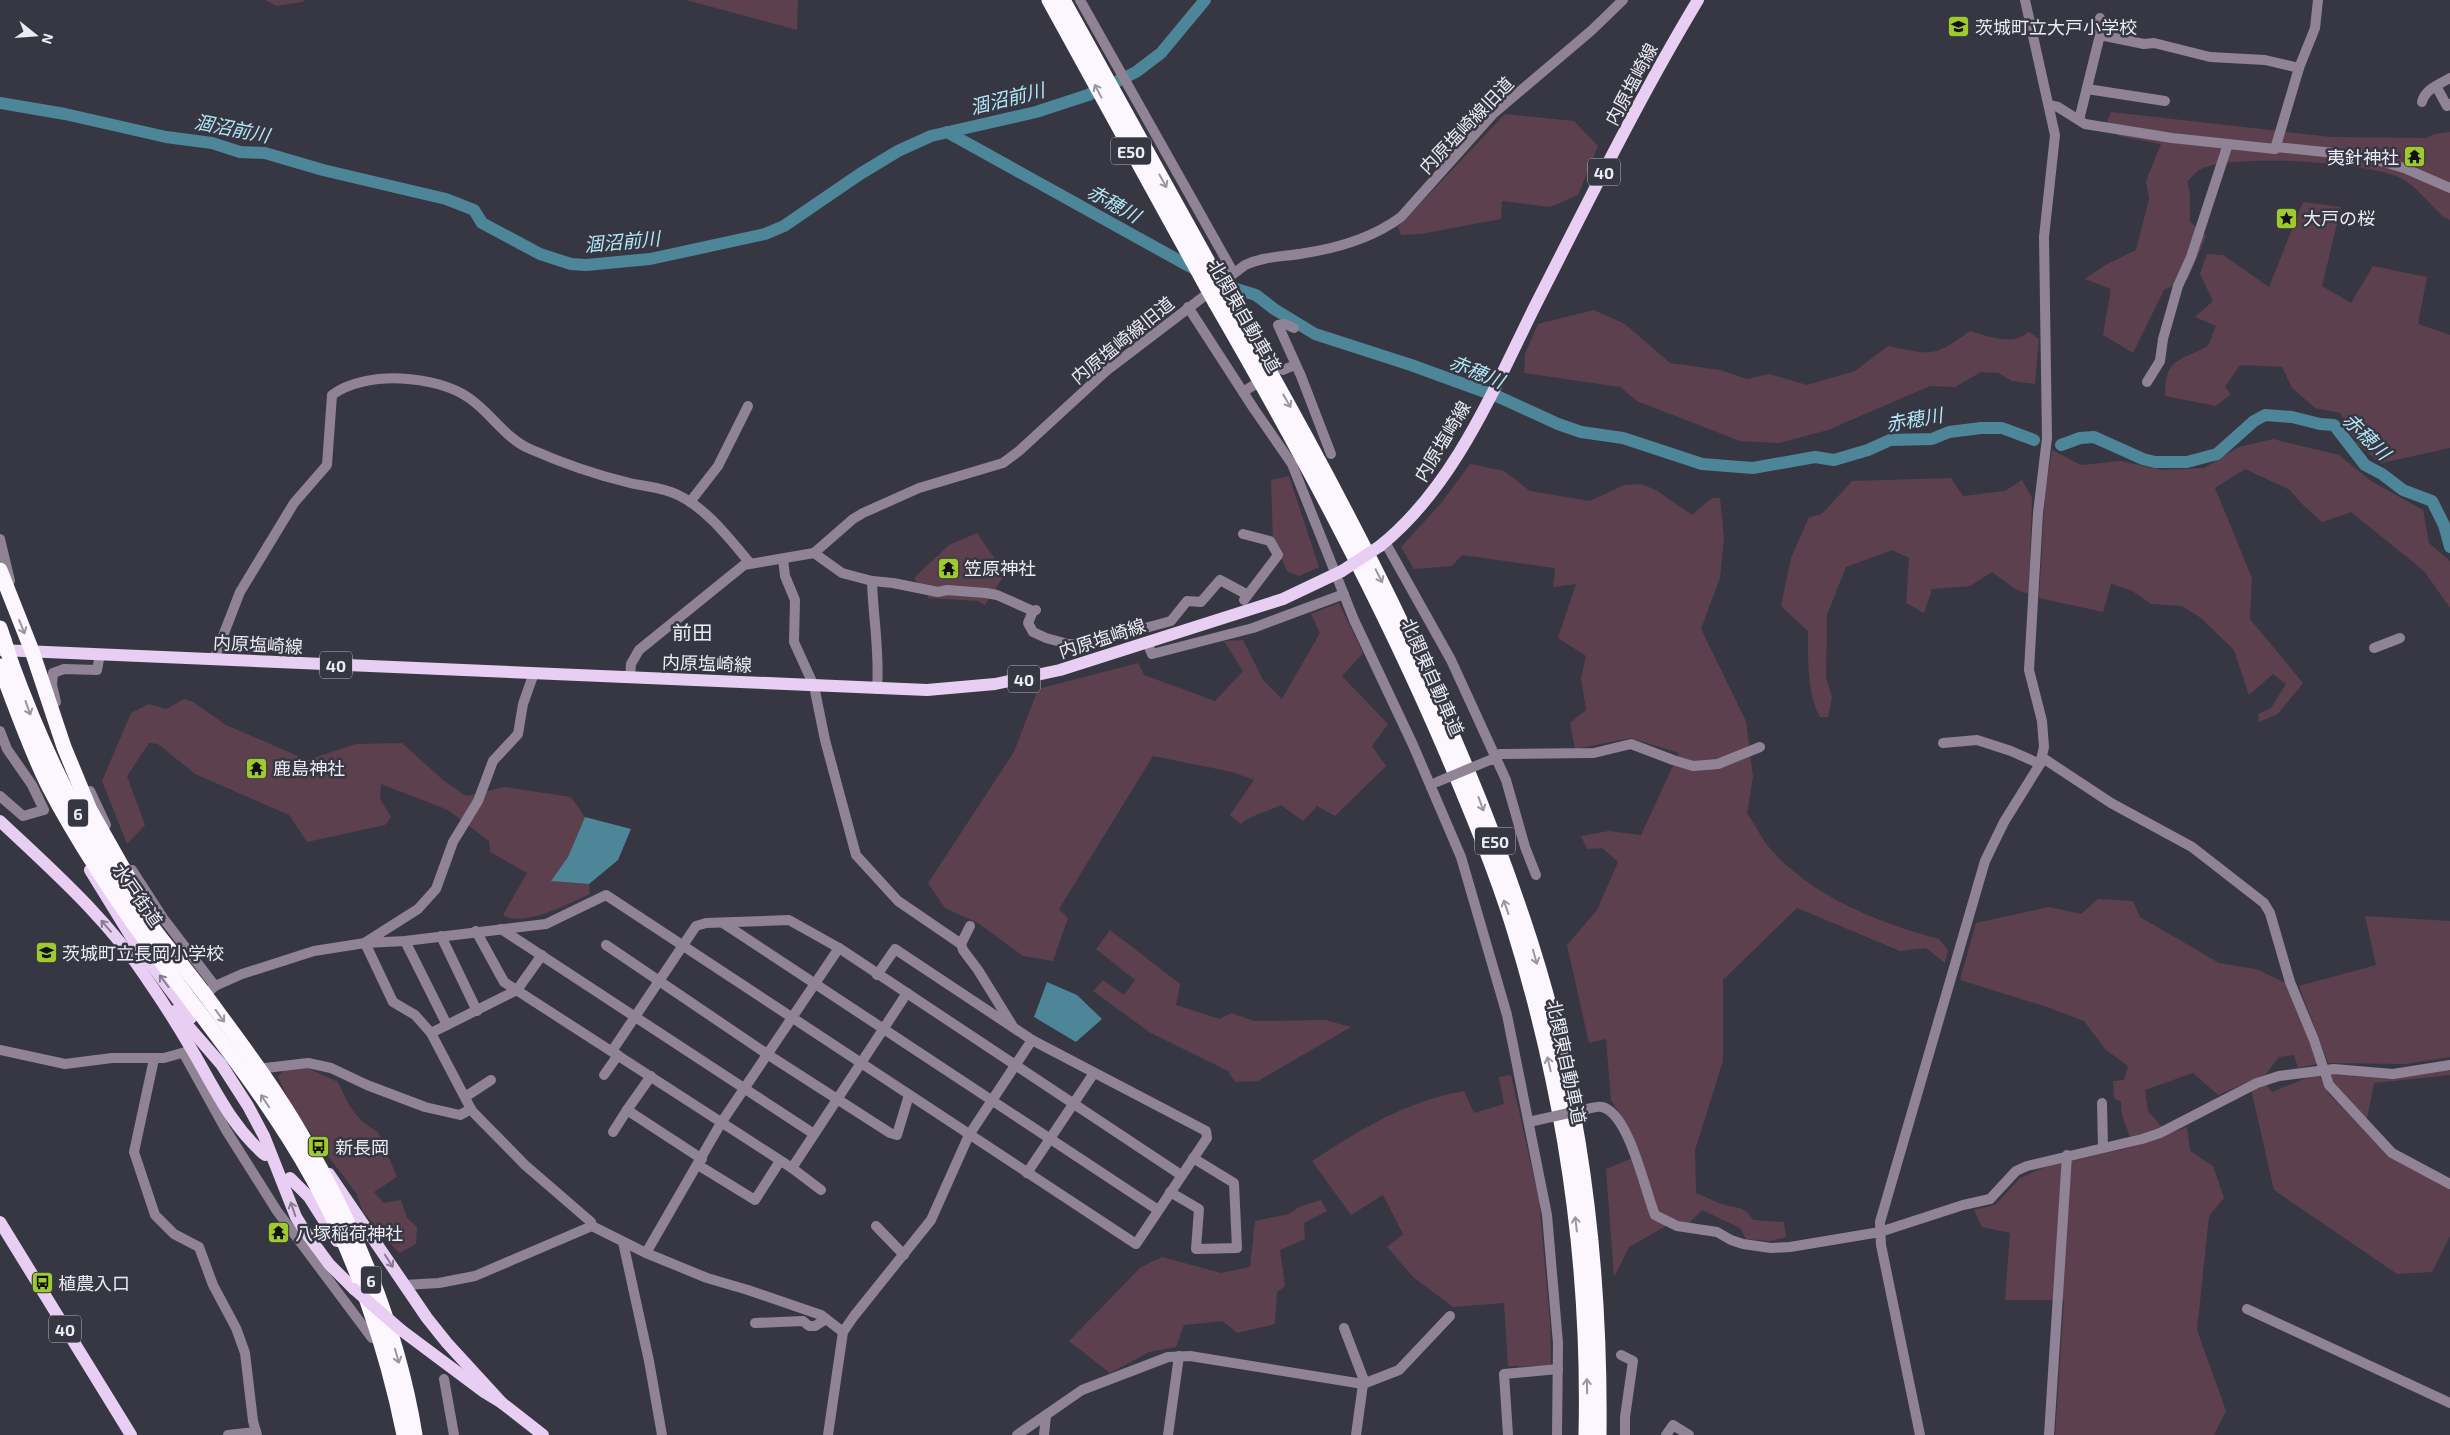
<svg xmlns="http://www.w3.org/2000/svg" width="2450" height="1435" viewBox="0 0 2450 1435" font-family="'Exo 2','Noto Sans JP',sans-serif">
  <rect width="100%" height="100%" fill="#363742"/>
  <g fill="#5d404d">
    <polygon points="265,0 304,0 303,2 276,6"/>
    <polygon points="686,0 798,0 797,30"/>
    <path d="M2111,112L2331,137L2426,138L2435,134L2450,132V220L2442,216C2431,205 2416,187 2403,179C2373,162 2233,153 2201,169C2196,171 2191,178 2187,182L2190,193V222L2206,236L2188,279L2164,290L2133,353L2103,335L2111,289L2085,279L2105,265L2136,250L2149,199L2146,181L2161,144L2119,136L2107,121Z"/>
    <polygon points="1505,114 1574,121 1598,146 1578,195 1550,207 1502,201 1501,219 1421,234 1401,235 1398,227"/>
    <path d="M2303,202L2341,207L2322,286L2351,303L2373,266L2427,277L2418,324L2450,335V448L2381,463L2357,444L2340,413L2315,408L2292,388L2282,367L2240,365L2225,387L2231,394L2216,406L2165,396C2165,357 2179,362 2208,346L2216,326L2195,317L2213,301L2200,274L2207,254L2223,255L2269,287Z"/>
    <path d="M1594,310L1625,324L1670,363L1720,370L1747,379L1769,374L1807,385L1855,371L1888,346C1932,355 1933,358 1970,331C1991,337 2011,346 2029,332L2039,339L2035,384L2012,381L1998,373L1981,372L1955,387L1930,386L1828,430L1779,443L1740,441L1637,401L1620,387L1524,373L1525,354L1538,324Z"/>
    <polygon points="2273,439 2339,455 2371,481 2423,510 2429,543 2450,561 2450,608 2424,571 2351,512 2322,522 2301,503 2290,490 2245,469 2215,488 2252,578 2250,619 2303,683 2278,714 2259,722 2258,714 2271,708 2286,684 2273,674 2249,695 2234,650 2201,618 2182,606 2151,604 2131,590 2111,584 2103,612 2039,598 2045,493 2052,450 2081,465 2121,461 2162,470 2204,468 2239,447"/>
    <path d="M1470,464L1504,471L1530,491L1590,501L1624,485L1641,484L1656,490L1692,515L1712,498H1720L1724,538L1720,578L1701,629L1746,721L1753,777L1747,813C1754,823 1760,835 1767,845C1808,895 1879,923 1939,939L1948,950L1945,963L1926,948L1900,951L1797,908L1723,980V1061L1695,1150L1696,1193C1704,1196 1713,1201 1722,1204C1736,1209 1743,1204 1753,1220L1784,1222L1786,1237L1770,1241L1746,1239L1740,1228L1702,1210L1689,1223L1675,1221L1629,1247L1614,1277L1606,1169L1637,1156L1625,1123L1611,1100L1606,1039L1589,1043L1567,945L1597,910L1618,862L1602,848L1587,849L1581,836L1609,831L1641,835L1679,753L1631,738L1575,749L1570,723L1586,710L1581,678L1586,656L1558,638L1576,584L1553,587L1555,568L1462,555L1452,566L1414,569L1401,547L1442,502Z"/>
    <polygon points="1289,476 1319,567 1299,576 1287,571 1273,540 1271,480"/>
    <path d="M1951,478L1963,496L2005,491L2022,480L2032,498L2029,594L2017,590L1992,572L1970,586L1932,589L1924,613L1906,603L1909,558L1892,550L1846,567L1827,615L1826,678L1832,697L1828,717H1820C1807,693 1808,658 1808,631L1781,606L1791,558L1809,517L1822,514L1852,481Z"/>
    <polygon points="977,533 1005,574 985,605 978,601 929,598 914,578 949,545"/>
    <path d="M1339,603L1363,653L1342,676L1388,724L1372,746L1386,766L1335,816L1317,806L1303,821L1281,805C1267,812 1252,814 1241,824L1230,815L1254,780L1232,772L1153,756L1059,909L1068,918L1053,961L1023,956L978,923L945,908L928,883L1014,752L1038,689L1138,663L1144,675L1215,701L1243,671L1224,641L1243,640L1263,680L1282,699L1320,633L1311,614Z"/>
    <path d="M184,699L193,702L226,725L307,760L356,744L402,743L443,780L466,796L505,787L571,797L585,817L568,857L552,881L589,884L590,894C569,903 524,928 503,915L527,873L490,852L489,841L448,810L381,784L380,799L391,817L385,825L307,842L289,815L195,774L158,744L149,743L127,776L145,825L127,844L102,781L131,713L149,704L166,709Z"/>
    <polygon points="2098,899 2133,901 2140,917 2219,963 2256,969 2286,983 2312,1042 2317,1064 2298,1068 2294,1055 2279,1057 2266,1074 2218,1095 2193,1073 2145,1090 2148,1111 2162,1127 2130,1137 2122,1115 2121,1102 2114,1098 2113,1081 2124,1080 2128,1066 2106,1050 2084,1021 2047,1007 1960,980 1976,923 2049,907 2081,914"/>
    <polygon points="2365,916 2450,921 2450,1057 2405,1064 2328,1063 2299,986 2376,965"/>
    <polygon points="1110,930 1180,984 1176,1005 1220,1019 1231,1013 1254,1021 1325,1020 1351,1027 1258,1081 1235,1082 1228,1071 1149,1032 1093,991 1103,980 1124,995 1135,980 1096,949"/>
    <path d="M307,1068L338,1082C347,1103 356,1121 378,1132L397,1177L374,1192L384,1203L401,1200L407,1218L417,1227L416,1244L399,1253L363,1212L356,1193L295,1112L278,1077L284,1070Z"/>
    <polygon points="2450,1069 2450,1075 2374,1083 2367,1119 2330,1079 2330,1073"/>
    <polygon points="2318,1073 2328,1093 2392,1158 2450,1189 2450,1236 2432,1272 2397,1274 2274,1190 2251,1089 2265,1083 2272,1092"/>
    <path d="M1511,1075L1539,1200L1550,1322L1551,1367L1508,1366L1504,1303L1453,1307L1413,1277L1387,1247L1403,1234L1383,1195L1351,1215L1312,1161C1363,1128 1404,1102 1464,1091L1474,1113L1504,1104L1499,1077Z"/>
    <polygon points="2187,1127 2190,1151 2213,1166 2224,1198 2209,1216 2197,1330 2226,1411 2214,1435 2055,1435 2064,1300 2005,1300 2010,1233 1982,1227 1974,1210 1995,1205 2020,1178 2058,1161 2071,1161 2128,1148"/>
    <polygon points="1321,1200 1327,1211 1304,1223 1305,1239 1280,1250 1285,1286 1277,1292 1275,1324 1237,1333 1223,1321 1184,1325 1176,1347 1149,1352 1110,1373 1069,1341 1141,1267 1162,1257 1221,1273 1250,1267 1255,1221 1289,1214 1299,1207"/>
  </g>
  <g fill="#4c8698">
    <polygon points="585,817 631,829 618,860 589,884 551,881 568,857"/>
    <polygon points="1047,982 1077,995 1102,1019 1076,1042 1034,1017"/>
  </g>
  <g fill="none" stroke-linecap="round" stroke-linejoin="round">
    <g stroke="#4c8698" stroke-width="12">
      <polyline points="0,103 65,114 166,137 212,143 240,152 265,153 323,170 446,199 474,210 482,223 540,254 571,264 586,265 650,259 765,234 784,226 860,174 898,151 931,136 1036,112 1088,95 1116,82 1136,72 1161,53 1205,0"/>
      <polyline points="947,132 1187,265 1233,288 1256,295 1274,309 1315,334 1411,365 1499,397 1558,424 1581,432 1623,438 1702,464 1753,468 1815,457 1834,460 1868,450 1890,440 1932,439 1949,432 1981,428 2002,428 2034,440"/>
      <polyline points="2061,445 2080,438 2094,437 2143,459 2155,462 2187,462 2217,454 2254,421 2265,415 2292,417 2320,424 2334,425 2365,465 2382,474 2403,490 2432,501 2444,525 2450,547"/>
    </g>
    <g stroke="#908395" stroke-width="10">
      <polyline points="1080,0 1233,272"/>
      <polyline points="2100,35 2144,44 2154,43 2210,57 2265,60 2299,68"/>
      <polyline points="2436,86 2447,106 2450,104"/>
      <polyline points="2087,89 2165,101"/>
      <path d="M2422,102C2425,89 2440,84 2450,78"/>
      <polyline points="2049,105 2058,107 2085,124 2172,138 2275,149 2299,68 2315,28 2318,0"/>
      <polyline points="2079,120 2100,35 2100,18"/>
      <polyline points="2276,147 2363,156 2404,168 2450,188"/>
      <polyline points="1188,307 1254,409 1292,464 1354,620 1413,745 1461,857 1507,1015 1547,1215 1558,1343 1557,1435"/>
      <polyline points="1294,328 1285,324 1278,325 1301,376 1331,454"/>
      <polyline points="1283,370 1295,365"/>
      <polyline points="2147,382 2160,361 2163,339 2178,286 2191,257 2228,144"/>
      <polyline points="1243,392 1254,385"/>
      <polyline points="690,502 718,466 748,406"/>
      <polyline points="1243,534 1270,541 1278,555 1244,600"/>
      <polyline points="0,539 10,581"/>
      <polyline points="1385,542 1451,660 1506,780 1525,847 1536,875"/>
      <polyline points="814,553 842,573 872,581 893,583 938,592 947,590 986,593 997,595 1033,611 1036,610"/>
      <polyline points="783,559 785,576 795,600 794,642 814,686 825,740 856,855 898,901 961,944 963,950 978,970 1012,1025"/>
      <path d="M872,581C873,617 880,653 877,689"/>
      <polyline points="1033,611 1028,623 1033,632 1046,638 1068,644 1086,644 1171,621 1187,601 1201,602 1220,580 1246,594"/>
      <polyline points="1147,642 1152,654 1253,628 1344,594"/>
      <polyline points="2374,648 2400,638"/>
      <path d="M214,659L240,592L294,503L327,465L332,395C366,370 436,375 469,398C491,413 506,439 530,449C562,463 596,475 630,483C647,487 662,487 678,495C706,508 729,538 749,562"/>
      <path d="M630,678L631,664L639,650L744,565L814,553L853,519L863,513L919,488L1003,463L1019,451L1106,371L1245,265C1264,256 1284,257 1305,253C1338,248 1374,237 1401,217L1493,114L1592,30L1623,0"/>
      <polyline points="56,702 52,685 53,673 64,669 97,670 100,654"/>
      <polyline points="0,731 7,749 32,785 44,810 23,816 0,796"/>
      <polyline points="1943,743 1977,740 2011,751 2040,764"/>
      <polyline points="2043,758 2111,803 2192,847 2264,903 2270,913 2290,982 2314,1040 2329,1085 2392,1153 2450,1184"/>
      <polyline points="1491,760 1500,754 1594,753 1631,744 1673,760 1693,766 1706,765 1718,764 1760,747"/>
      <polyline points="90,791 106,825"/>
      <polyline points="132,870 163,918 215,986"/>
      <polyline points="723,923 1158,1210"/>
      <polyline points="501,929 814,1134"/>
      <polyline points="476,931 504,982 792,1168 821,1190"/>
      <polyline points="441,936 477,1011"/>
      <polyline points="405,941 447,1025"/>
      <polyline points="366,942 418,909 436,889 453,842 478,801 493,761 518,734 523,704 534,673"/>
      <polyline points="365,943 393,1002 415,1015 431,1033 472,1111 525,1165 591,1222 592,1226 646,1253 707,1278 748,1290 821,1315 843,1332"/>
      <polyline points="961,944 970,926"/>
      <polyline points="606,945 767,1054 890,1133 897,1135 909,1095"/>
      <polyline points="205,995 215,986 242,974 314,951 365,943 405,941 546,924 606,895 1136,1244 1207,1138 1206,1131 1032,1040 895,949 877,975"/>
      <polyline points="431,1033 517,990 542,955"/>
      <polyline points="0,1050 65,1064 112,1058 164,1058 189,1051"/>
      <polyline points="612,1051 696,926 706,923 789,920 839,948 1181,1175"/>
      <polyline points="184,1054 226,1130 277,1211 372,1338 380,1339"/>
      <polyline points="154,1059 134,1152 155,1215 174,1234 199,1247 213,1285 236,1328 245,1353 253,1421 257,1435"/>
      <polyline points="257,1069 308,1063 331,1068 367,1085 425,1107 460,1115 471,1109"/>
      <polyline points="604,1075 618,1055"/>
      <polyline points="651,1076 627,1110 702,1159"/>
      <polyline points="465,1097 491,1080"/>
      <polyline points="2102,1103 2103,1147"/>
      <path d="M1587,1109C1592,1108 1598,1106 1602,1107C1629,1113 1645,1191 1655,1215L1677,1226L1717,1232L1731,1240L1743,1244L1771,1248L1790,1247L1880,1232L1963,1205L1990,1199L2016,1171L2027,1166L2142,1139L2160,1133L2257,1083L2279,1076L2334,1069L2393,1074L2450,1065"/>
      <polyline points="613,1132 627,1110"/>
      <polyline points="698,1165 755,1200 780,1161"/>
      <polyline points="792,1168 907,993"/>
      <polyline points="1027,1173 1094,1073"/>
      <polyline points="1170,1192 1199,1209 1196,1249 1237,1248 1234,1183 1193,1158"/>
      <polyline points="876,1226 904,1255"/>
      <polyline points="623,1242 649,1361 662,1435"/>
      <polyline points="646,1253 721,1123 839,948"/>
      <polyline points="404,1285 439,1283 475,1276 592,1226"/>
      <polyline points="2247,1309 2450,1403"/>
      <polyline points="755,1323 803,1321 809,1326 815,1326 826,1319"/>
      <polyline points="1344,1328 1365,1383"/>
      <polyline points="1621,1355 1633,1361 1625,1417 1625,1435"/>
      <polyline points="444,1379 454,1435"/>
      <polyline points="228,1435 256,1432"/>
      <polyline points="828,1435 843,1332 854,1316 931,1220 969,1135 1032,1040"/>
      <polyline points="1017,1435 1082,1390 1168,1357 1190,1356 1363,1384 1399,1370 1450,1316"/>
      <polyline points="1044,1435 1046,1415"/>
      <polyline points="1168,1435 1179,1356"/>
      <polyline points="1356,1435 1363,1384"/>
      <polyline points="1508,1435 1504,1374 1558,1369"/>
      <polyline points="1666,1435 1673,1425 1689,1435"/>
      <polyline points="1920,1435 1881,1245 1880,1222 1985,861 2004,822 2040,764 2044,747 2042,721 2029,670 2038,513 2047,438 2044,237 2055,135 2025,0"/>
      <polyline points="2049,1435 2067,1155"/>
    </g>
    <g stroke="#e8cef2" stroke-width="12">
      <path d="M1380,546C1455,486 1494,388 1536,304C1588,202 1639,98 1698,0"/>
      <polyline points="0,650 927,690 995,684 1060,670 1283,599 1342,571"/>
      <path d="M0,821C52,870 107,918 147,979C163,1002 178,1026 192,1050C214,1087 231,1126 265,1155"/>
      <polyline points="90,870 135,943 191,1018"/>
      <polyline points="175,1011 221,1064 248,1106 264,1136 296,1217 304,1230 329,1264 354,1289"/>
      <polyline points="329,1174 427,1318 447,1343 502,1403"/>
      <polyline points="290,1178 309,1197 337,1241"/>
      <polyline points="0,1222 131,1435"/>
      <polyline points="401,1330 484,1392 502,1403 543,1435"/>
    </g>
    <g stroke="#fcf6ff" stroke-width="15">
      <path d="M1228,298C1342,497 1450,701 1523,919C1579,1084 1601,1261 1599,1435"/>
      <path d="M1215,302C1300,449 1381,599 1448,756C1471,811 1495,868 1513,926C1564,1090 1590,1263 1586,1435"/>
      <polyline points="0,570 32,651 64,747 90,810 133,886"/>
      <polyline points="0,628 4,640"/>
      <path d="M11,662C38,736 70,807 113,873C141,916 175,955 206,996C239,1041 274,1087 301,1134C355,1226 398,1330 415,1435"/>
      <path d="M0,666C15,706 29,746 48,785C63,814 81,844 99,872C166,978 252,1069 313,1179C355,1254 387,1350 404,1435"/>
    </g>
    <g stroke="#908395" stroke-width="10">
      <polyline points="1437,782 1490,760"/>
      <polyline points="1533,1121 1587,1109"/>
    </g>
    <g stroke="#e8cef2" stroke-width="12">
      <polyline points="1342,571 1380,546"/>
      <polyline points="354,1289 401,1330"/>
    </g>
    <g stroke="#fcf6ff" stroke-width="15">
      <polyline points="1049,0 1215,302"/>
      <polyline points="1063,0 1228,298"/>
      <polyline points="4,640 11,662"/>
    </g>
  </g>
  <defs><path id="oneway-shaft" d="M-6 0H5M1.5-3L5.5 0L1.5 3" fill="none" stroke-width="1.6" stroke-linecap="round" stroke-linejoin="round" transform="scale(1.25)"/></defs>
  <g stroke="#9996a0">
    <use href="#oneway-shaft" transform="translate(1098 91) rotate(-118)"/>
    <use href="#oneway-shaft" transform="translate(1163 181) rotate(61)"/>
    <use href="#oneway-shaft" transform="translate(1287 401) rotate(60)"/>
    <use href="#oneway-shaft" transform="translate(1379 576) rotate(63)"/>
    <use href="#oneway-shaft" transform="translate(22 627) rotate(68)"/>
    <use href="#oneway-shaft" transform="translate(28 708) rotate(70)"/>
    <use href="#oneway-shaft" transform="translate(1481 804) rotate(70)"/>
    <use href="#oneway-shaft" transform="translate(1506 907) rotate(-109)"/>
    <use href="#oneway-shaft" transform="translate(1535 957) rotate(74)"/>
    <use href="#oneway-shaft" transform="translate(220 1016) rotate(54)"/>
    <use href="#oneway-shaft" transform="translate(1549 1064) rotate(-103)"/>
    <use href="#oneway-shaft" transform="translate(265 1101) rotate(-124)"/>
    <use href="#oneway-shaft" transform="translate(1576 1224) rotate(-97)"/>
    <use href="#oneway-shaft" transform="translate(397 1356) rotate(74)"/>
    <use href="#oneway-shaft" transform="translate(1587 1386) rotate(-91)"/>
  </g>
  <g stroke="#867b91">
    <use href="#oneway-shaft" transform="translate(106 926) rotate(-131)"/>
    <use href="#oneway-shaft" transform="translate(164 981) rotate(-127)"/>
    <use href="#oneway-shaft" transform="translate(293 1209) rotate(-109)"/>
    <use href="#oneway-shaft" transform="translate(389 1261) rotate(57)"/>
  </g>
  <defs>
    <symbol id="school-square" viewBox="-11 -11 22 22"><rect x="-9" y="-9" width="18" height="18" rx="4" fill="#9fca2d" stroke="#363742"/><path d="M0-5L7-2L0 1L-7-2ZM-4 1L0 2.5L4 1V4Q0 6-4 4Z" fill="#111"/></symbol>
    <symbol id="temple-square" viewBox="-11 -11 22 22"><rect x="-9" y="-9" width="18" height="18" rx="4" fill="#9fca2d" stroke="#363742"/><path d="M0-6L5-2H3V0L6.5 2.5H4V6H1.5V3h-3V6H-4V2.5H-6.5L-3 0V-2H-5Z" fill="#111"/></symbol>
    <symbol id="sight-square" viewBox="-11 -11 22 22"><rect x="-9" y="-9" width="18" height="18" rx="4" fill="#9fca2d" stroke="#363742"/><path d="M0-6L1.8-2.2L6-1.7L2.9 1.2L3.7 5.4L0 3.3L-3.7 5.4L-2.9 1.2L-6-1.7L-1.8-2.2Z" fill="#111"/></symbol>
    <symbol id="bus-square" viewBox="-11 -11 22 22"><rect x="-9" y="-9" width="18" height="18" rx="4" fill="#9fca2d" stroke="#363742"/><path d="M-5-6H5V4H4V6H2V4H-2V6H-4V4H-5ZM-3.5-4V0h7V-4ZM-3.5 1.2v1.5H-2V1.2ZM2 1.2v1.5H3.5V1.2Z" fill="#111"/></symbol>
  </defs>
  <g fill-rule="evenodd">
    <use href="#school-square" x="1946" y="14" width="25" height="25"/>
    <use href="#temple-square" x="2402" y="144" width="25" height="25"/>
    <use href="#sight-square" x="2274" y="206" width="25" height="25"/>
    <use href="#temple-square" x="936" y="556" width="25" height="25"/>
    <use href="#temple-square" x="244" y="756" width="25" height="25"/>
    <use href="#school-square" x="34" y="940" width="25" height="25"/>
    <use href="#bus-square" x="306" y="1134" width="25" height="25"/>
    <use href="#temple-square" x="266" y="1220" width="25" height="25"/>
    <use href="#bus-square" x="30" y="1270" width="25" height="25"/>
  </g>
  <g text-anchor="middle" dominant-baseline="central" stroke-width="5" stroke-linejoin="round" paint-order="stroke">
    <g fill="#363742" stroke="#b5b5be" stroke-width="1">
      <rect x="1111" y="137.5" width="40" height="27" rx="4"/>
      <rect x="1588" y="158.5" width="32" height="27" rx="4"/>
      <rect x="320" y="651.5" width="32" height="27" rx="4"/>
      <rect x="1008" y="665.5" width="32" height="27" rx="4"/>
      <rect x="68" y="799.5" width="20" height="27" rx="4"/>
      <rect x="1475" y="827.5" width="40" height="27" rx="4"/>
      <rect x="361" y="1266.5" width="20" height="27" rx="4"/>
      <rect x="49" y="1315.5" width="32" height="27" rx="4"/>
    </g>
    <g font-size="16" font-weight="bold" fill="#ebebf3">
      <text x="1131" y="151">E50</text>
      <text x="1604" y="172">40</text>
      <text x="336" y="665">40</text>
      <text x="1024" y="679">40</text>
      <text x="78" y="813">6</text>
      <text x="1495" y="841">E50</text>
      <text x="371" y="1280">6</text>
      <text x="65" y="1329">40</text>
    </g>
    <g font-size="18" fill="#ebebf3" stroke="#363742" text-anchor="start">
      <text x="1975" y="27">茨城町立大戸小学校</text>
      <text x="2399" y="157" text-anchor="end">夷針神社</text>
      <text x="2303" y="218">大戸の桜</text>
      <text x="964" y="568">笠原神社</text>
      <text x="273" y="768">鹿島神社</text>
      <text x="62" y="953">茨城町立長岡小学校</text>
      <text x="335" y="1147">新長岡</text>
      <text x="295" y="1233">八塚稲荷神社</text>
      <text x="58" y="1283">植農入口</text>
    </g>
    <g font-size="18" fill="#ebebf3" stroke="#363742">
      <text transform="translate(1631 84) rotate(-62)">内原塩崎線</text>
      <text transform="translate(1466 125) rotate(-46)">内原塩崎線旧道</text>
      <text transform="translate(1245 316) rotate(60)">北関東自動車道</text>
      <text transform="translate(1122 340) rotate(-39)">内原塩崎線旧道</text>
      <text transform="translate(1442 441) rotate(-59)">内原塩崎線</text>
      <text transform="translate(1102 638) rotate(-18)">内原塩崎線</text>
      <text transform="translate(258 644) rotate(3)">内原塩崎線</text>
      <text transform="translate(707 663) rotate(2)">内原塩崎線</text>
      <text transform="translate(1433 677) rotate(66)">北関東自動車道</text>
      <text transform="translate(138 895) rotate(55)">水戸街道</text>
      <text transform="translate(1567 1062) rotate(78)">北関東自動車道</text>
    </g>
    <g font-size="19" font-style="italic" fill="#b3e7f8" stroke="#363742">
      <text transform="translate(1007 98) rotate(-14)">涸沼前川</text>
      <text transform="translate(232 128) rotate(11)">涸沼前川</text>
      <text transform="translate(1114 203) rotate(29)">赤穂川</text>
      <text transform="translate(622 241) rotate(-5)">涸沼前川</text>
      <text transform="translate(1477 371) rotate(22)">赤穂川</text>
      <text transform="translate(1914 419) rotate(-10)">赤穂川</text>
      <text transform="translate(2367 436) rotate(44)">赤穂川</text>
    </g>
    <g font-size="20" fill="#ebebf3" stroke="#363742">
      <text x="692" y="632">前田</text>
    </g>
  </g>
  <g transform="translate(35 35) rotate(107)" stroke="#363742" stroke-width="4" paint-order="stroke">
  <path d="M0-4L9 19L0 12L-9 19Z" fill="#ebebf3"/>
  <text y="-8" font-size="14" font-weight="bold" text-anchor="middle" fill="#ebebf3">N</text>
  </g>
</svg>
